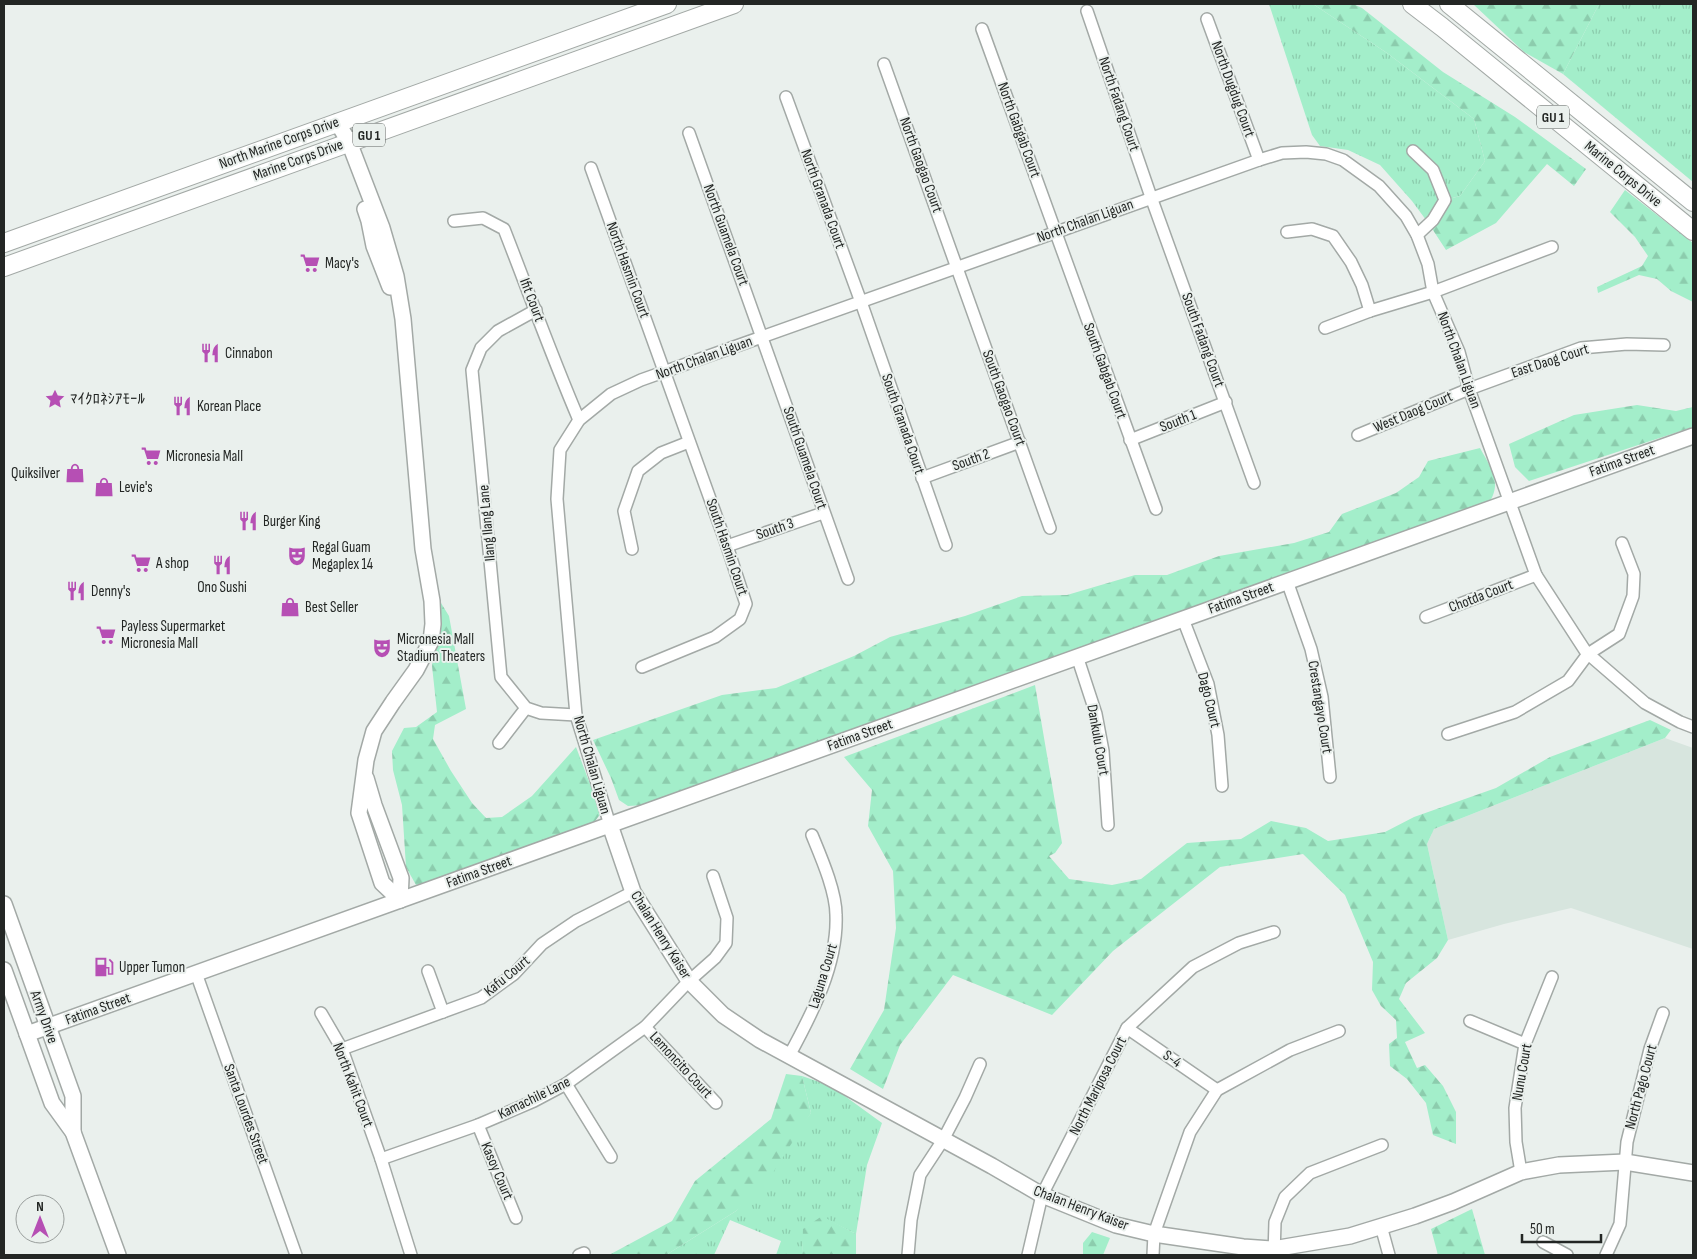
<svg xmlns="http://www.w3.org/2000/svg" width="1697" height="1259" viewBox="0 0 1697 1259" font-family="'Sofia Sans Condensed',sans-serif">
  <defs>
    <pattern id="grass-tufts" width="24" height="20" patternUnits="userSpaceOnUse" patternTransform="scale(1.25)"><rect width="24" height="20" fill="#a3eeca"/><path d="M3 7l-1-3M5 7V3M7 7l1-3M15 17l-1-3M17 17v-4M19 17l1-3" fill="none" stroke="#8cccad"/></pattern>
    <pattern id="forest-firs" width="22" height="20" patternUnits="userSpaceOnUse" patternTransform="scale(1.25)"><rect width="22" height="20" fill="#a3eeca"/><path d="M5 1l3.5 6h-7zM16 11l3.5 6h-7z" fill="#8cccad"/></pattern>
  </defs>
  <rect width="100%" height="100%" fill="#eaf0ed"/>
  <polygon fill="#d7e5de" points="1665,738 1693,748 1693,949 1571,908 1504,924 1448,940 1427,844 1434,829"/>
  <g fill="url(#grass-tufts)">
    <polygon points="1269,4 1313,4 1387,53 1474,119 1485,161 1460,196 1445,200 1429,224 1412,201 1380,165 1348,150 1320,146 1312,135"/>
    <polygon points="1599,4 1693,4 1693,182 1563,74"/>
    <polygon points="802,1076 831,1086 882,1123 867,1165 856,1234 822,1217 804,1229 802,1255 776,1255 781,1241 730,1220 714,1255 666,1255 736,1211 811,1113"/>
  </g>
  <g fill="url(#forest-firs)">
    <polygon points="1313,4 1353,4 1362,8 1443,72 1515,117 1586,169 1574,186 1547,164 1496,223 1446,250 1429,224 1445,200 1460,196 1485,161 1474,119 1387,53"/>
    <polygon points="1473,4 1599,4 1563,74 1524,52"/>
    <polygon points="1625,190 1693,243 1693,302 1671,291 1657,279 1639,275 1598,293 1597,287 1642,266 1648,256 1635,237 1610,212"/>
    <polygon points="1637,405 1676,411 1693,407 1693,427 1529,481 1515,467 1509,444 1574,415"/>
    <path d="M1480,448C1491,468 1503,483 1488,504L646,805L628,806L619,800L611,778L593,740L722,695L776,688L854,656L890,637L965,616L1022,596L1067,595L1135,575H1167L1219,556L1294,543L1329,532L1342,514L1396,493L1419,477L1428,461Z"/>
    <polygon points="441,603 449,616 466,709 435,725 433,739 451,771 472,803 486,818 502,817 532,796 576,747 601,813 593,824 423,884 416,885 406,867 402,805 393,770 392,751 404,728 416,727 437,712 432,666"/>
    <polygon points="1035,685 1062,843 1055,853 1049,856 1069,879 1112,885 1141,879 1187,843 1241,839 1271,821 1306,828 1328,841 1385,832 1414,817 1496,788 1550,757 1650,720 1671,730 1665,738 1434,829 1427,844 1448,940 1437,958 1406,983 1399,999 1425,1033 1405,1042 1417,1068 1425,1065 1443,1086 1456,1112 1456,1144 1433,1135 1426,1103 1407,1079 1390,1066 1389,1044 1397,1038 1396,1020 1381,1006 1372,990 1373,962 1345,895 1303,854 1220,867 1113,951 1052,1015 953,975 900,1045 883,1089 850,1069 884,1010 896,928 893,871 868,826 872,790 844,757"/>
    <polygon points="786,1074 802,1076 811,1113 774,1171 736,1211 666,1255 609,1255 672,1221 695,1181 771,1119"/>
    <polygon points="1472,1209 1485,1255 1438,1255 1431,1229"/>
    <polygon points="822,1216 856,1234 856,1255 802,1255 803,1229"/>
    <polygon points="1092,1232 1110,1238 1103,1255 1083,1255 1083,1243"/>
  </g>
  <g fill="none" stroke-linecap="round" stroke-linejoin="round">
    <defs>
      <g id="street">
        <polyline points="1087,11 1151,197 1254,483"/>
        <polyline points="1207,19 1259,160"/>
        <polyline points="982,29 1156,509"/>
        <polyline points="884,64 1050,528"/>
        <polyline points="786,97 861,302 946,545"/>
        <polyline points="689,133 848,579"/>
        <polyline points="1413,151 1433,170 1445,200 1433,220 1417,235"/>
        <polyline points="591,168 727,546 746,604 740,619 715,637 642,667"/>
        <path d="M454,221L483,218L504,229C529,293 552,357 579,420"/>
        <polyline points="1287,232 1312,229 1333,236 1351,262 1362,285 1370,311"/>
        <polyline points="536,310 498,331 481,348 472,370 501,677 526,708 541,713 576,715"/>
        <polyline points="1325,328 1370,311 1433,292 1552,247"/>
        <polyline points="1358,435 1469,389 1581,348 1627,344 1664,345"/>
        <polyline points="1130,440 1226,402"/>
        <polyline points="922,478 1020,442"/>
        <polyline points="727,546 823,513"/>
        <polyline points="632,549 624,511 638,471 661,453 689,442"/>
        <polyline points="1287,581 1311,649 1322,697 1330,777"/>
        <polyline points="1426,617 1536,575"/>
        <polyline points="1183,619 1208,684 1218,735 1222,786"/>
        <polyline points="1077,656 1096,714 1103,751 1108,825"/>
        <polyline points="1448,734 1515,712 1568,681 1588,654 1619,634 1633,596 1634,574 1622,543"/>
        <polyline points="499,743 526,708"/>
        <polyline points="610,825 576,715 557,499 560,450 579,420 611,394 641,380 1259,160 1282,153 1306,152 1326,154 1343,160 1379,186 1406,216 1417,235 1428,264 1433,292 1459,352 1469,389 1536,575 1586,652 1645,703 1680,722 1693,727"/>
        <polyline points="428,971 443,1012"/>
        <polyline points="196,973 296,1255"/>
        <polyline points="321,1013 342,1049 381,1159 411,1255"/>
        <polyline points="1470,1021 1525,1044"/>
        <polyline points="645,1027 716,1103"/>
        <polyline points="1127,1028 1217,1090"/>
        <polyline points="342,1049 481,998 514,974 542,944 576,921 633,892"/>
        <path d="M789,1056C812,1014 838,964 836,915C836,891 821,857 812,835"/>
        <polyline points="566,1084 611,1157"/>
        <polyline points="478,1125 516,1218"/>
        <polyline points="381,1159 478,1125 534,1101 566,1084 645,1027 689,981 715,958 726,943 727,918 713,876"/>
        <polyline points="1521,1172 1516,1142 1515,1108 1525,1044 1552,977"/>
        <polyline points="1381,1226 1389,1255"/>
        <polyline points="1543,1242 1567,1255"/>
        <polyline points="579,1255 584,1253"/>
        <polyline points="908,1255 911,1220 920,1175 943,1140 965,1098 980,1064"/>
        <polyline points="1028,1255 1042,1195 1127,1028 1193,967 1239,943 1274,932"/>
        <polyline points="1153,1255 1154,1234 1190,1132 1217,1090 1290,1050 1339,1031"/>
        <polyline points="1274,1255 1275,1222 1285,1197 1310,1173 1382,1145"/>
        <polyline points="1606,1255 1620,1224 1627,1142 1650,1049 1663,1013"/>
      </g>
      <g id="secondary">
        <polyline points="337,122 349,142 382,228 396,276 403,319 423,549 432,601 433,624 431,641 416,670 393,702 374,731 366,760 359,813 382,883 400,900"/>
        <polyline points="365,209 369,221 374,246 390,287"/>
        <polyline points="366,778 374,805 401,878 400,900"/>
        <polyline points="610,825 633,892 689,981 723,1015 760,1040 992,1166 1042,1195 1116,1225 1154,1234 1243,1247 1273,1249 1350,1236 1415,1216 1453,1202 1521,1172 1559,1165 1625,1162 1693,1173"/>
        <polyline points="4,904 73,1096 73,1132"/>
        <polyline points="4,970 52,1103 73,1132 118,1255"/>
        <polyline points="27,1034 1693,436"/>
      </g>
      <g id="primary">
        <polyline points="1412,4 1442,27 1693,231"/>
        <polyline points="1449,4 1693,202"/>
        <polyline points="4,243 667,4"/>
        <polyline points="4,267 734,4"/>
      </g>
    </defs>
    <use href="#street" stroke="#a3a9a6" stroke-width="14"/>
    <use href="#secondary" stroke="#a3a9a6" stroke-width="18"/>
    <use href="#primary" stroke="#a3a9a6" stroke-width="20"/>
    <use href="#street" stroke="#fff" stroke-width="11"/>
    <use href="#secondary" stroke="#fff" stroke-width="15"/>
    <use href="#primary" stroke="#fff" stroke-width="18"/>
  </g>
  <defs>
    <symbol id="supermarket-bare" viewBox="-9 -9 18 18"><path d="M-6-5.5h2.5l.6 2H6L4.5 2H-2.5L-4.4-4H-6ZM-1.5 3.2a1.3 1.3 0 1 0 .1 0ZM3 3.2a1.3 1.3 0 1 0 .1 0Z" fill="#b64fb4" stroke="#eaf0ed" stroke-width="2.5" paint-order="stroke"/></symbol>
    <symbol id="restaurant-bare" viewBox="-9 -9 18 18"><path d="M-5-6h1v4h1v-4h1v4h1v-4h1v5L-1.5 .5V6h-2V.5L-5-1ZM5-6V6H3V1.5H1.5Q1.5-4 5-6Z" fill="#b64fb4" stroke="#eaf0ed" stroke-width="2.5" paint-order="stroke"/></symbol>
    <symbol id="sight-bare" viewBox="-9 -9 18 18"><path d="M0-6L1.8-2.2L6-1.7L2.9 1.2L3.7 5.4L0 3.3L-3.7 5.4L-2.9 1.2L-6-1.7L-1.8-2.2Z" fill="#b64fb4" stroke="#eaf0ed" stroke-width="2.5" paint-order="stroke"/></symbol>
    <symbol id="shop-bare" viewBox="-9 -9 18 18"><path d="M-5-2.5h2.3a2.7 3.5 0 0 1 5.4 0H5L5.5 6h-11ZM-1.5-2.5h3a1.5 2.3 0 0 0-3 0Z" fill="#b64fb4" stroke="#eaf0ed" stroke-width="2.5" paint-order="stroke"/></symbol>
    <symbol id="theatre-bare" viewBox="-9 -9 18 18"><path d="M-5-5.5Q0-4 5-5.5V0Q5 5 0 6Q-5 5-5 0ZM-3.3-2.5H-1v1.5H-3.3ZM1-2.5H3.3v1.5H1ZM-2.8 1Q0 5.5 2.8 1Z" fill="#b64fb4" stroke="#eaf0ed" stroke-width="2.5" paint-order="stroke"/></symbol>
    <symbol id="fuel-bare" viewBox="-9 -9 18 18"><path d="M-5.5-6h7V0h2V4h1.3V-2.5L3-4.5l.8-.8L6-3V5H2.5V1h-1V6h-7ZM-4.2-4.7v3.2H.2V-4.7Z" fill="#b64fb4" stroke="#eaf0ed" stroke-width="2.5" paint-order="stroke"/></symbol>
  </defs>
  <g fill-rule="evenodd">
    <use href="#supermarket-bare" x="296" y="249" width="28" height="28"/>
    <use href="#restaurant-bare" x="196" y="339" width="28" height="28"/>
    <use href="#sight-bare" x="41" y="385" width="28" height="28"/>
    <use href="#restaurant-bare" x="168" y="392" width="28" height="28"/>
    <use href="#supermarket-bare" x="137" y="442" width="28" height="28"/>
    <use href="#shop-bare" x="61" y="459" width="28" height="28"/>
    <use href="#shop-bare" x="90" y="473" width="28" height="28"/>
    <use href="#restaurant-bare" x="234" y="507" width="28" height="28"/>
    <use href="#theatre-bare" x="283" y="542" width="28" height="28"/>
    <use href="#supermarket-bare" x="127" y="549" width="28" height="28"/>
    <use href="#restaurant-bare" x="208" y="551" width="28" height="28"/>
    <use href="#restaurant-bare" x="62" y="577" width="28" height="28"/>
    <use href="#shop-bare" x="276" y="593" width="28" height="28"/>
    <use href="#supermarket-bare" x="92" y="621" width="28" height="28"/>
    <use href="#theatre-bare" x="368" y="634" width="28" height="28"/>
    <use href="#fuel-bare" x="90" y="953" width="28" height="28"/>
  </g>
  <g text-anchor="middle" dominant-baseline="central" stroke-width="4" stroke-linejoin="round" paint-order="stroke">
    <g fill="#eaf0ed" stroke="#5f6360" stroke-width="1">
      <rect x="1537" y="105.5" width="32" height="23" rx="4"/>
      <rect x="353" y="123.5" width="32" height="23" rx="4"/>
    </g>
    <g font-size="14" font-weight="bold" fill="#232624">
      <text x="1553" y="117">GU 1</text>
      <text x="369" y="135">GU 1</text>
    </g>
    <g font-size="15" fill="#232624" stroke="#eaf0ed">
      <text transform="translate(1233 89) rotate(70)">North Dugdug Court</text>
      <text transform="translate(1119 104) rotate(71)">North Fadang Court</text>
      <text transform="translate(1019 130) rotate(70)">North Gabgab Court</text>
      <text transform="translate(279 143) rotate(-20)">North Marine Corps Drive</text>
      <text transform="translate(298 160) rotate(-20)">Marine Corps Drive</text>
      <text transform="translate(921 165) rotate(70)">North Gaogao Court</text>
      <text transform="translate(1623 174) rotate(39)">Marine Corps Drive</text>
      <text transform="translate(823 199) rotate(70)">North Granada Court</text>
      <text transform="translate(1085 221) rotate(-20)">North Chalan Liguan</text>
      <text transform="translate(726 235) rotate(70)">North Guamela Court</text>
      <text transform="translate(628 270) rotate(70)">North Hasmin Court</text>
      <text transform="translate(532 300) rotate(69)">Ifit Court</text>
      <text transform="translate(1203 340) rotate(70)">South Fadang Court</text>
      <text transform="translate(704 358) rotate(-20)">North Chalan Liguan</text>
      <text transform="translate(1459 360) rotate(70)">North Chalan Liguan</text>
      <text transform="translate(1550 361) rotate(-18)">East Daog Court</text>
      <text transform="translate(1105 371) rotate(70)">South Gabgab Court</text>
      <text transform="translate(1004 398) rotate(70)">South Gaogao Court</text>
      <text transform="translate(1413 412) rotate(-23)">West Daog Court</text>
      <text transform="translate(1178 421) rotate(-21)">South 1</text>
      <text transform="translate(903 424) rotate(71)">South Granada Court</text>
      <text transform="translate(805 458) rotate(71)">South Guamela Court</text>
      <text transform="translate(971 460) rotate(-20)">South 2</text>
      <text transform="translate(1622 461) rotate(-20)">Fatima Street</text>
      <text transform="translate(487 523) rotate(-95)">Ilang Ilang Lane</text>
      <text transform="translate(775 529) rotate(-19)">South 3</text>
      <text transform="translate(727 547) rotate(71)">South Hasmin Court</text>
      <text transform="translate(1481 596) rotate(-21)">Chotda Court</text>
      <text transform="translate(1241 598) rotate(-20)">Fatima Street</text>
      <text transform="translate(1209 700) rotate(76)">Dago Court</text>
      <text transform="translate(1320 707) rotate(81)">Crestangayo Court</text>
      <text transform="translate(860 735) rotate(-20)">Fatima Street</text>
      <text transform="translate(1098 740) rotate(80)">Dankulu Court</text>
      <text transform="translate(592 765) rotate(74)">North Chalan Liguan</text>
      <text transform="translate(479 872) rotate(-20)">Fatima Street</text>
      <text transform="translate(661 935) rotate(58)">Chalan Henry Kaiser</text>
      <text transform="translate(507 976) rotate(-40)">Kafu Court</text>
      <text transform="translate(823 976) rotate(-73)">Laguna Court</text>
      <text transform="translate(98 1009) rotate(-20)">Fatima Street</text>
      <text transform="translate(44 1017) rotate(70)">Army Drive</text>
      <text transform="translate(1172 1059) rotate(34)">S-4</text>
      <text transform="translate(681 1065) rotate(47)">Lemoncito Court</text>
      <text transform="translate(1522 1072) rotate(-80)">Nunu Court</text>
      <text transform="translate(353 1085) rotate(69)">North Kahit Court</text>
      <text transform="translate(1098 1086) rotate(-63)">North Mariposa Court</text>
      <text transform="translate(1641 1087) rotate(-75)">North Pago Court</text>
      <text transform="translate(534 1098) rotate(-26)">Kamachile Lane</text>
      <text transform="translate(246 1114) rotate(70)">Santa Lourdes Street</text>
      <text transform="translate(497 1171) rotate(67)">Kasoy Court</text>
      <text transform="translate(1081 1208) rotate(21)">Chalan Henry Kaiser</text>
    </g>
    <g font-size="15" fill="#232624" stroke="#eaf0ed" text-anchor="start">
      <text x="325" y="263">Macy's</text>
      <text x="225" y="353">Cinnabon</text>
      <text x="70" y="399">ﾏｲｸﾛﾈｼｱﾓｰﾙ</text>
      <text x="197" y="406">Korean Place</text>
      <text x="166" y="456">Micronesia Mall</text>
      <text x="60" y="473" text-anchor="end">Quiksilver</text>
      <text x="119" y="487">Levie's</text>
      <text x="263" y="521">Burger King</text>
      <text x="312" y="547">Regal Guam<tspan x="312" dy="17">Megaplex 14</tspan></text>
      <text x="156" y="563">A shop</text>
      <text x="222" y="587" text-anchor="middle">Ono Sushi</text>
      <text x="91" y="591">Denny's</text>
      <text x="305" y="607">Best Seller</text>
      <text x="121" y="626">Payless Supermarket<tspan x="121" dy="17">Micronesia Mall</tspan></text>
      <text x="397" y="639">Micronesia Mall<tspan x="397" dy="17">Stadium Theaters</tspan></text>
      <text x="119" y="967">Upper Tumon</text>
    </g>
  </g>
  <rect width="1697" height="1259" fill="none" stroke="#232624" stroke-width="10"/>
  <g transform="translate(40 1219)"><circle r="24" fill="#eaf0ed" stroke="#9a9f9d"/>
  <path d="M0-4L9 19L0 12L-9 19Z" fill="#b64fb4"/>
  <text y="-8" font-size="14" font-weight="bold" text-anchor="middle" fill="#232624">N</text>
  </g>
  <path d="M1522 1234v8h79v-8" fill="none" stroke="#232624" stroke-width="2.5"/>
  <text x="1530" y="1234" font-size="15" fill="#232624" stroke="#eaf0ed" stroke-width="4" paint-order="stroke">50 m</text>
</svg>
